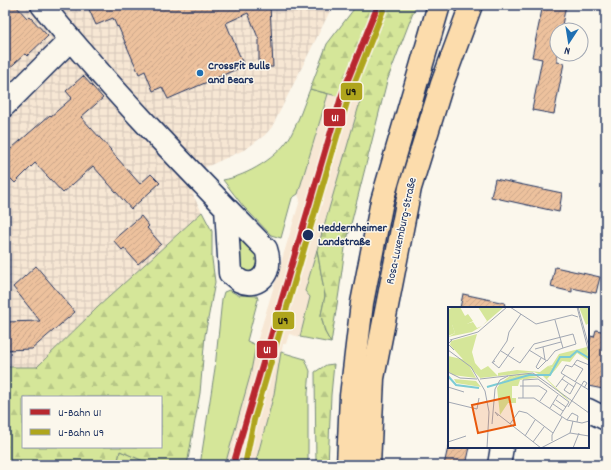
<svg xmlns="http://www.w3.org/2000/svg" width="611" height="470" viewBox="0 0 611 470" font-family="Dekko,sans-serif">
  <defs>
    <pattern id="industrial-grid" width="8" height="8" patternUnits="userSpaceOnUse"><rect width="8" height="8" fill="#f7e7d4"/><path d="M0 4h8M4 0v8" fill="none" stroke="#d3c6b8"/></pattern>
    <pattern id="forest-firs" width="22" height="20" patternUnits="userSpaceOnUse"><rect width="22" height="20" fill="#d5e699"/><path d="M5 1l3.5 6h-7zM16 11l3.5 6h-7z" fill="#b6c686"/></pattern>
    <pattern id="building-hatch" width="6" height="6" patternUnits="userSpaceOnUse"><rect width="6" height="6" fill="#edc19d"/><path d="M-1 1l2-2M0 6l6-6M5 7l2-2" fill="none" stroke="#cba68a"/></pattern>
  </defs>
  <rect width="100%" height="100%" fill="#fbf7ec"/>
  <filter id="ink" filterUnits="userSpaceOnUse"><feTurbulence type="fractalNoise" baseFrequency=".025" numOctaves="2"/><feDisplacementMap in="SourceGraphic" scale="8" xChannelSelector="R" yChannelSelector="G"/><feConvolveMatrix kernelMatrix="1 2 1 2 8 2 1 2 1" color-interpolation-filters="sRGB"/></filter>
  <g filter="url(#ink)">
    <polygon fill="#f7e7d4" points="328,94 360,102 305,291 310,297 300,337 289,334 286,344 283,344 274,394 255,465 225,465 250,376 256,345 300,200 298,194"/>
    <polygon fill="url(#industrial-grid)" points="5,5 333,5 272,127 265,135 246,149 204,168 193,195 202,212 98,307 37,368 5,367"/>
    <g fill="#d5e699" stroke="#788a7c">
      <path d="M310,89L328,94L298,194L292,198L281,238L271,235L243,206L223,180C247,176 279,157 291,135C299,120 304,104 310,89Z"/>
      <path d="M236,230L257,254C258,268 252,277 238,268Z"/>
      <polygon points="317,250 325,296 321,315 325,332 331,343 300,337 310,297 305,291"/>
      <polygon points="229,290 238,295 257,296 258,299 247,341 256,345 250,376 225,465 200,465 215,368 222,299 224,292"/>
      <polygon points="281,352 305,359 310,371 308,393 308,465 255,465 274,394"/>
      <polygon points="120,451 153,465 117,465"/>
    </g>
    <g fill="url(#forest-firs)" stroke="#788a7c" fill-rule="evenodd">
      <polygon points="357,5 416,5 387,81 345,248 339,292 331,343 325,332 321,315 325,296 317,250 360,102 310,89 327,44"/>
      <path d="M202,212L212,231V259L215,282L205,335L200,393L187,465H153L120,451L117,465H5V367H37L98,307ZM23,397H161V447H23Z"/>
      <polygon points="334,364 331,395 328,465 316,465 315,372 326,365"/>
    </g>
    <g fill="url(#building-hatch)" stroke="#1b2f5e">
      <polygon points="5,5 15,5 27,18 29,16 48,36 27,56 25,54 5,72"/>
      <polygon points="87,5 270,5 273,67 259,67 259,40 248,13 226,23 244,66 168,99 162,87 153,91 145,71 139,74 118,26 117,27 113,18 96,25"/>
      <polygon points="543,5 566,5 561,30 557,30 557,62 564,63 554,114 532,110 542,59 532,57"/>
      <polygon points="83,76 103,98 81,117 111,150 110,150 140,184 151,174 160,183 131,209 93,166 63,193 35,163 15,183 5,173 5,154 50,115 51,116 72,98 66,91"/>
      <polygon points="495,179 562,193 559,212 491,197"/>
      <polygon points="141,216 149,226 147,228 161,244 138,264 124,248 122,250 113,240"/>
      <polygon points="36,266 75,312 32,349 5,350 5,322 40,321 13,287"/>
      <polygon points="555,267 600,277 596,293 572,288 572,292 551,287"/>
      <polygon points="463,294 505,303 504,308 460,308"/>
      <polygon points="596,330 606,332 606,377 603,389 588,386 588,350 591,336 594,337"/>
      <polygon points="448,447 470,447 466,465 444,465"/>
    </g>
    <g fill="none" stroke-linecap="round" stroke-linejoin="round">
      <defs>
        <g id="minor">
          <path d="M42,5C112,91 189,170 266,249C267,252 268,256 268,259C270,275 256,289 240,281C237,279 233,275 230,273L226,208"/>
          <polyline points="5,105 70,40"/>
          <polyline points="588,410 606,419"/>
          <polyline points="499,465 502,447"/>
        </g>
        <g id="highway">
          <polyline points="348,465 351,396 362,303 382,201 439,5"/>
          <polyline points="369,465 373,378 410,188 442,84 471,5"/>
        </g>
      </defs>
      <use href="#minor" stroke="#1b2f5e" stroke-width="25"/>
      <use href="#highway" stroke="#1b2f5e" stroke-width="25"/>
      <use href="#minor" stroke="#fbf7ec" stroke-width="22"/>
      <use href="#highway" stroke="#fcdcac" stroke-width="22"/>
      <defs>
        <polyline id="metro-1" points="233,465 341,97 378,5"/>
        <polyline id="metro-2" points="245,465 254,420 348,99 384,8"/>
      </defs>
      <use href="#metro-1" stroke="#fbf7ec" stroke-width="9"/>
      <use href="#metro-2" stroke="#fbf7ec" stroke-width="9"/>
      <use href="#metro-1" stroke="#b8282e" stroke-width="6"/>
      <use href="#metro-2" stroke="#afa51c" stroke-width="6"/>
    </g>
  </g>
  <circle fill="#1f6fb2" stroke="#fbf7ec" stroke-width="1.5" cx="200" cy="73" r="4"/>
  <circle fill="#1b2f5e" stroke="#fbf7ec" stroke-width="1.5" cx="308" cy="235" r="6"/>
  <g text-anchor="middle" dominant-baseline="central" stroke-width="3" stroke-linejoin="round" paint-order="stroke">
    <g font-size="12" font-weight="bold" fill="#1b2f5e" stroke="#fbf7ec" text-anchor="start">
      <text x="208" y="66">CrossFit Bulls<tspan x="208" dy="14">and Bears</tspan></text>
    </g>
    <g font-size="12" font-weight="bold" fill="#1b2f5e" stroke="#fbf7ec" text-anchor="start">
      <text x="318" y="228">Heddernheimer<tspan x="318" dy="14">Landstraße</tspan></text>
    </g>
    <g font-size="12" fill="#1b2f5e" stroke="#fbf7ec">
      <text transform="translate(402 231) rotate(-78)">Rosa-Luxemburg-Straße</text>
    </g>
  </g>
  <g transform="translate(448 307)">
    <rect width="141" height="141" fill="#fbf7ec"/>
    <path d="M30,0H56L35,18L39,14ZM1,9L16,12L18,17L25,15L29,21L34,19L24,25L0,30L7,26ZM0,49L18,53L28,71L5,68L0,64ZM100,59L108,62L99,72L123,95L115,89L95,69L86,65L50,69V66L69,63L92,65ZM83,66L91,69L69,68L51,77L63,68ZM6,72L28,74L33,80L8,76Z" fill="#d5e699"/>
    <path d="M70,68L93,70L72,73L70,79H64V91H68V96H60L52,108L49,81L53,75Z" fill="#d5e699"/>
    <path d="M131,0H141V16L138,18ZM29,27L24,45L27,56L33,63L40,59L50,69L32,71L2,38L3,34ZM139,40L141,54L129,46L122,55L114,54L108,62L100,59L104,58L111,47Z" fill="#d5e699"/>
    <path d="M5,0H12L17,9L20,7L25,14L15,19L9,14L4,17L7,26L0,29V3Z" fill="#d5e699"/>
    <path fill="none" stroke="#7bcbd5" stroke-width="2" d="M0,69L8,78L31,81M39,80L81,68H102L112,50H122L129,44L141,51"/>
    <path fill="none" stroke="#a1a7b3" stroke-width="1" d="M62,0L88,17L124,8L130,10M129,0L141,46M130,0L141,40M2,33L30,25L59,0M4,33L0,37L6,43M95,40L97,53M87,42L113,35M0,43L23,60L37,84L41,105L39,141M81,43L99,54L107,44L115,41L107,13M53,44L72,56L86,37L125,27L128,37L115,41M93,51L88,60L90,62L98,54M47,54L44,56L59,34L61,25L73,7M45,56L51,61L66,40M126,57L135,62L127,75M141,58L129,53L124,60L118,58L113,66L141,83M0,65L12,71L29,72M32,72L85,66L141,106M114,72L126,80M120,77L116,83L122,87L128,76M72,79H91L99,84L92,94M133,79L136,74L139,76L136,81M0,80L16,85M108,80L117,68M70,91H86L119,113L134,116L141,114M75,91V73L90,72L121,95L112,109M108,93L118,100M0,95L29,102L31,91M105,97L115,104M120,100L133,79M102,101L110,88M50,109L47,105L93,141M119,113L124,106L130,109L129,115M44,117L47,82L52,73L60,69M62,117L71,104L79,106L105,126M122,126L125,114M77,129L87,113M104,134V128L114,110M0,135L18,129M85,135L96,120M93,141L122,126L141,129M125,141L131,126"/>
    <path fill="#e8590c" fill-opacity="0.15" stroke="#e8590c" stroke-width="2" d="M61,90L67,118L30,126L24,98Z"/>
    <rect width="141" height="141" fill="none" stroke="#1b2f5e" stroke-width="2"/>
  </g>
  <g stroke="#fbf7ec" stroke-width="1.5">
    <rect x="340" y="82" width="23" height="19" rx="4" fill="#afa51c"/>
    <rect x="323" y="108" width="23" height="19" rx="4" fill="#b8282e"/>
    <rect x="272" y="311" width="23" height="19" rx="4" fill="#afa51c"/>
    <rect x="256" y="340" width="22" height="19" rx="4" fill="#b8282e"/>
  </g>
  <g font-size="11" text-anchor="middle" font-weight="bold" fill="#fff">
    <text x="335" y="121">U1</text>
    <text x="267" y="353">U1</text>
  </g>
  <g font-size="11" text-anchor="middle" font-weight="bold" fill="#111">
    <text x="351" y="95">U9</text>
    <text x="283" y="324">U9</text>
  </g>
  <rect width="611" height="470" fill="none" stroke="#fbf7ec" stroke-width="20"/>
  <rect x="10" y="10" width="591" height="450" fill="none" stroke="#1b2f5e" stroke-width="1.5" filter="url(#ink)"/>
  <rect x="22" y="396" width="140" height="52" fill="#fbf7ec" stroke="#a1a7b3"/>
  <rect x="30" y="409" width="20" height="6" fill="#b8282e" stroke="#a1a7b3"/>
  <text x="58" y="416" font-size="12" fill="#1b2f5e">U-Bahn U1</text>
  <rect x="30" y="429" width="20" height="6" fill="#afa51c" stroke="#a1a7b3"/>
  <text x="58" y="436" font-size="12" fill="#1b2f5e">U-Bahn U9</text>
  <g transform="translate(569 42) rotate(192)"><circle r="19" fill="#fbf7ec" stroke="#a1a7b3"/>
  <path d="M0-3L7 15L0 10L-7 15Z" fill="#1f6fb2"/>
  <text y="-6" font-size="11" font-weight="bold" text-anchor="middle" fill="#1b2f5e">N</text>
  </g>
</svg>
